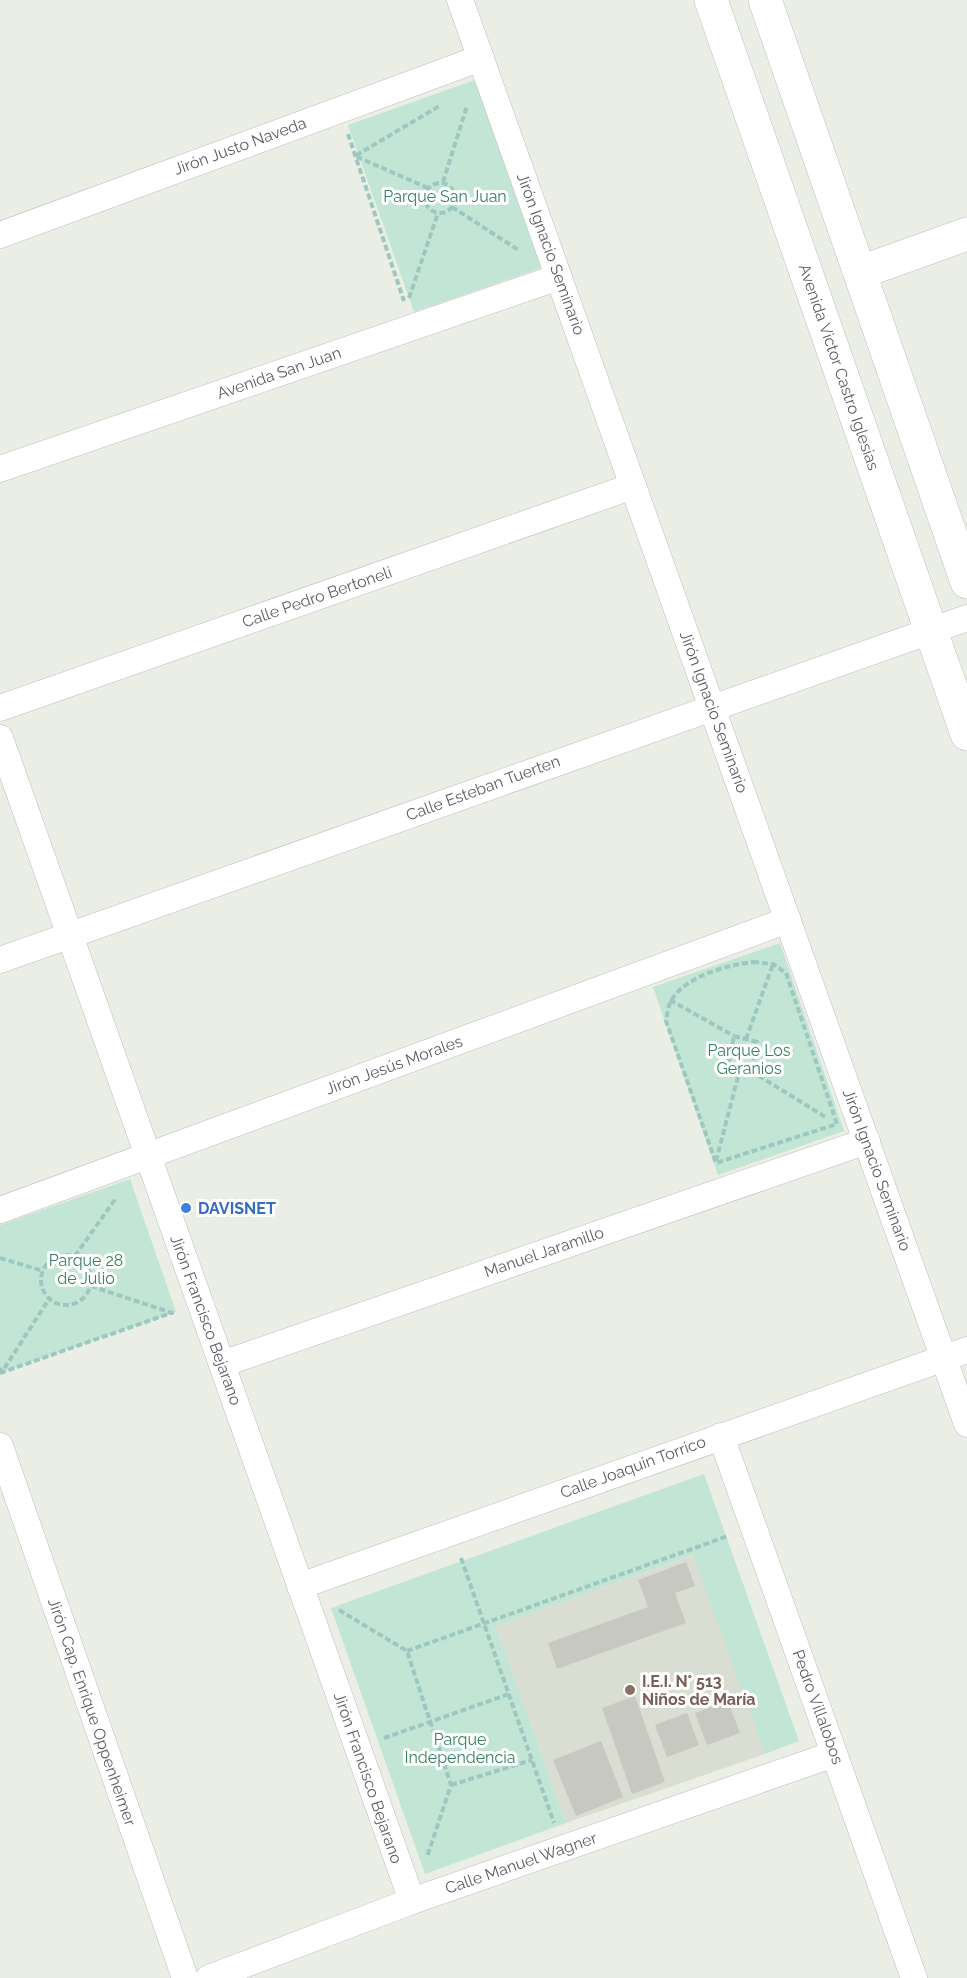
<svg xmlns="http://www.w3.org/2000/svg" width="967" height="1978" viewBox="0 0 967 1978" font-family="Raleway,sans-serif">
  <rect width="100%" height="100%" fill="#ebeee4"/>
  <polygon fill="#daded2" points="694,1555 765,1754 566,1823 496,1626"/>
  <g fill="#c2e5d6">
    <polygon points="475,80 541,268 414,312 348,125"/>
    <polygon points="780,943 844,1131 718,1175 653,987"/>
    <polygon points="130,1179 176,1312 0,1373 0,1225"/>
    <polygon points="704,1474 799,1741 765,1754 693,1555 496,1626 566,1823 425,1874 331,1608"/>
  </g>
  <g fill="#c7c9c1">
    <polygon points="686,1562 695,1586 675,1593 686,1623 557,1669 548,1643 648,1607 638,1580"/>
    <polygon points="635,1696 665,1782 632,1794 602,1708"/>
    <polygon points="728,1701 740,1733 707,1745 695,1713"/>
    <polygon points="687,1713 699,1745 667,1757 655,1725"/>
    <polygon points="601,1741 623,1797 576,1816 553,1760"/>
  </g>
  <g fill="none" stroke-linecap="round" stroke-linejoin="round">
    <defs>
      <g id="street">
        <polyline points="460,0 967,1424"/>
        <polyline points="0,235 481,58"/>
        <polyline points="0,469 559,277"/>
        <polyline points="0,708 633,486"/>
        <polyline points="0,738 412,1901"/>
        <polyline points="0,960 967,618"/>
        <polyline points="0,1210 788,920"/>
        <polyline points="222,1364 867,1141"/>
        <polyline points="721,1436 914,1978"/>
        <polyline points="0,1446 185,1978"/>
        <polyline points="300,1586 967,1350"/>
        <polyline points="209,1978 412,1901 834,1754"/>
      </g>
      <g id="secondary">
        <polyline points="711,0 967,734"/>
        <polyline points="765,0 967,582"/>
        <polyline points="861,272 967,234"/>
      </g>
    </defs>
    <use href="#street" stroke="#bdbcc2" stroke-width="27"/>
    <use href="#secondary" stroke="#bebdc5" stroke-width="34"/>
    <g stroke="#9dc7c1" stroke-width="4" stroke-dasharray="6 3" stroke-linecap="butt">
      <polyline points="348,134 404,301"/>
      <polyline points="443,182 467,106"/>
      <circle cx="440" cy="198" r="15"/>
      <polyline points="428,188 355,156 441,105"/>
      <polyline points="452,207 520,251"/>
      <polyline points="409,298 438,213"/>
      <path d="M753,962L773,964L786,973L837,1124L716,1163L666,1021C667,1015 668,1008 670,1003C682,977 727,965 753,962Z"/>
      <polyline points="670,1000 734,1036"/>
      <polygon points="734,1036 757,1042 751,1071 728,1066"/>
      <polyline points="746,1039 773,964"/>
      <polyline points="751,1071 827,1118"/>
      <polyline points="716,1161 740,1069"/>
      <circle cx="66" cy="1280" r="25"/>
      <polyline points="75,1256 116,1198"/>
      <polyline points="0,1258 43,1271"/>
      <polyline points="91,1286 172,1313 170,1309"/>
      <polyline points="0,1368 2,1372 49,1299"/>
      <polyline points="0,1373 171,1313"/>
      <polyline points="461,1558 554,1823"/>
      <polyline points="339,1610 407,1651 451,1785 427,1857"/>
      <polyline points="407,1651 728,1536"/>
      <polyline points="384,1738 509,1694"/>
      <polyline points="451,1785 532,1760"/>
    </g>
    <use href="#street" stroke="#fff" stroke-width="26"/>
    <use href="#secondary" stroke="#fff" stroke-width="33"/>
  </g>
  <circle fill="#3f7fe0" stroke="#fff" stroke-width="2" cx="186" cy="1208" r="6"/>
  <circle fill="#8d6e63" stroke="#fff" stroke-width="2" cx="630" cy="1690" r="6"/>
  <g text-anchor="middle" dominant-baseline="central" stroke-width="6" stroke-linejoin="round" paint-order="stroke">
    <g font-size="16" fill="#5d5c64" stroke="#fff">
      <text transform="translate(240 146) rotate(-20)">Jirón Justo Naveda</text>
      <text transform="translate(551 254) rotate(70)">Jirón Ignacio Seminario</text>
      <text transform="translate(839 367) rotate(71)">Avenida Victor Castro Iglesias</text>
      <text transform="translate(279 373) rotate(-19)">Avenida San Juan</text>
      <text transform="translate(317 597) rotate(-19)">Calle Pedro Bertoneli</text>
      <text transform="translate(714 712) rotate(70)">Jirón Ignacio Seminario</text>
      <text transform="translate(483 788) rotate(-20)">Calle Esteban Tuerten</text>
      <text transform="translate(394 1065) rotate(-20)">Jirón Jesús Morales</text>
      <text transform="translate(877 1170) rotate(70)">Jirón Ignacio Seminario</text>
      <text transform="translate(544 1252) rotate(-19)">Manuel Jaramillo</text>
      <text transform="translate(206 1320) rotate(70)">Jirón Francisco Bejarano</text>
      <text transform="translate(633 1467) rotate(-20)">Calle Joaquin Torrico</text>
      <text transform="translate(818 1707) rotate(70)">Pedro Villalobos</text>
      <text transform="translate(92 1712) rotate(71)">Jirón Cap. Enrique Oppenheimer</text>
      <text transform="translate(368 1778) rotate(71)">Jirón Francisco Bejarano</text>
      <text transform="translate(521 1863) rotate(-19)">Calle Manuel Wagner</text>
    </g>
    <g font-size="16" fill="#378065" stroke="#fff">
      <text x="445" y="196">Parque San Juan</text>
      <text x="749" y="1050">Parque Los<tspan x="749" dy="18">Geranios</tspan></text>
      <text x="86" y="1260">Parque 28<tspan x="86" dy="18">de Julio</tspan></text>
      <text x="460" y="1739">Parque<tspan x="460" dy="18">Independencia</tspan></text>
    </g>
    <g font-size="16" font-weight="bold" fill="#366cbe" stroke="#fff" text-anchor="start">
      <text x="198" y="1208">DAVISNET</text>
    </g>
    <g font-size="16" font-weight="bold" fill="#785e54" stroke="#fff" text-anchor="start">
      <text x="642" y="1681">I.E.I. N° 513<tspan x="642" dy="18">Niños de María</tspan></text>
    </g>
  </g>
</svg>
